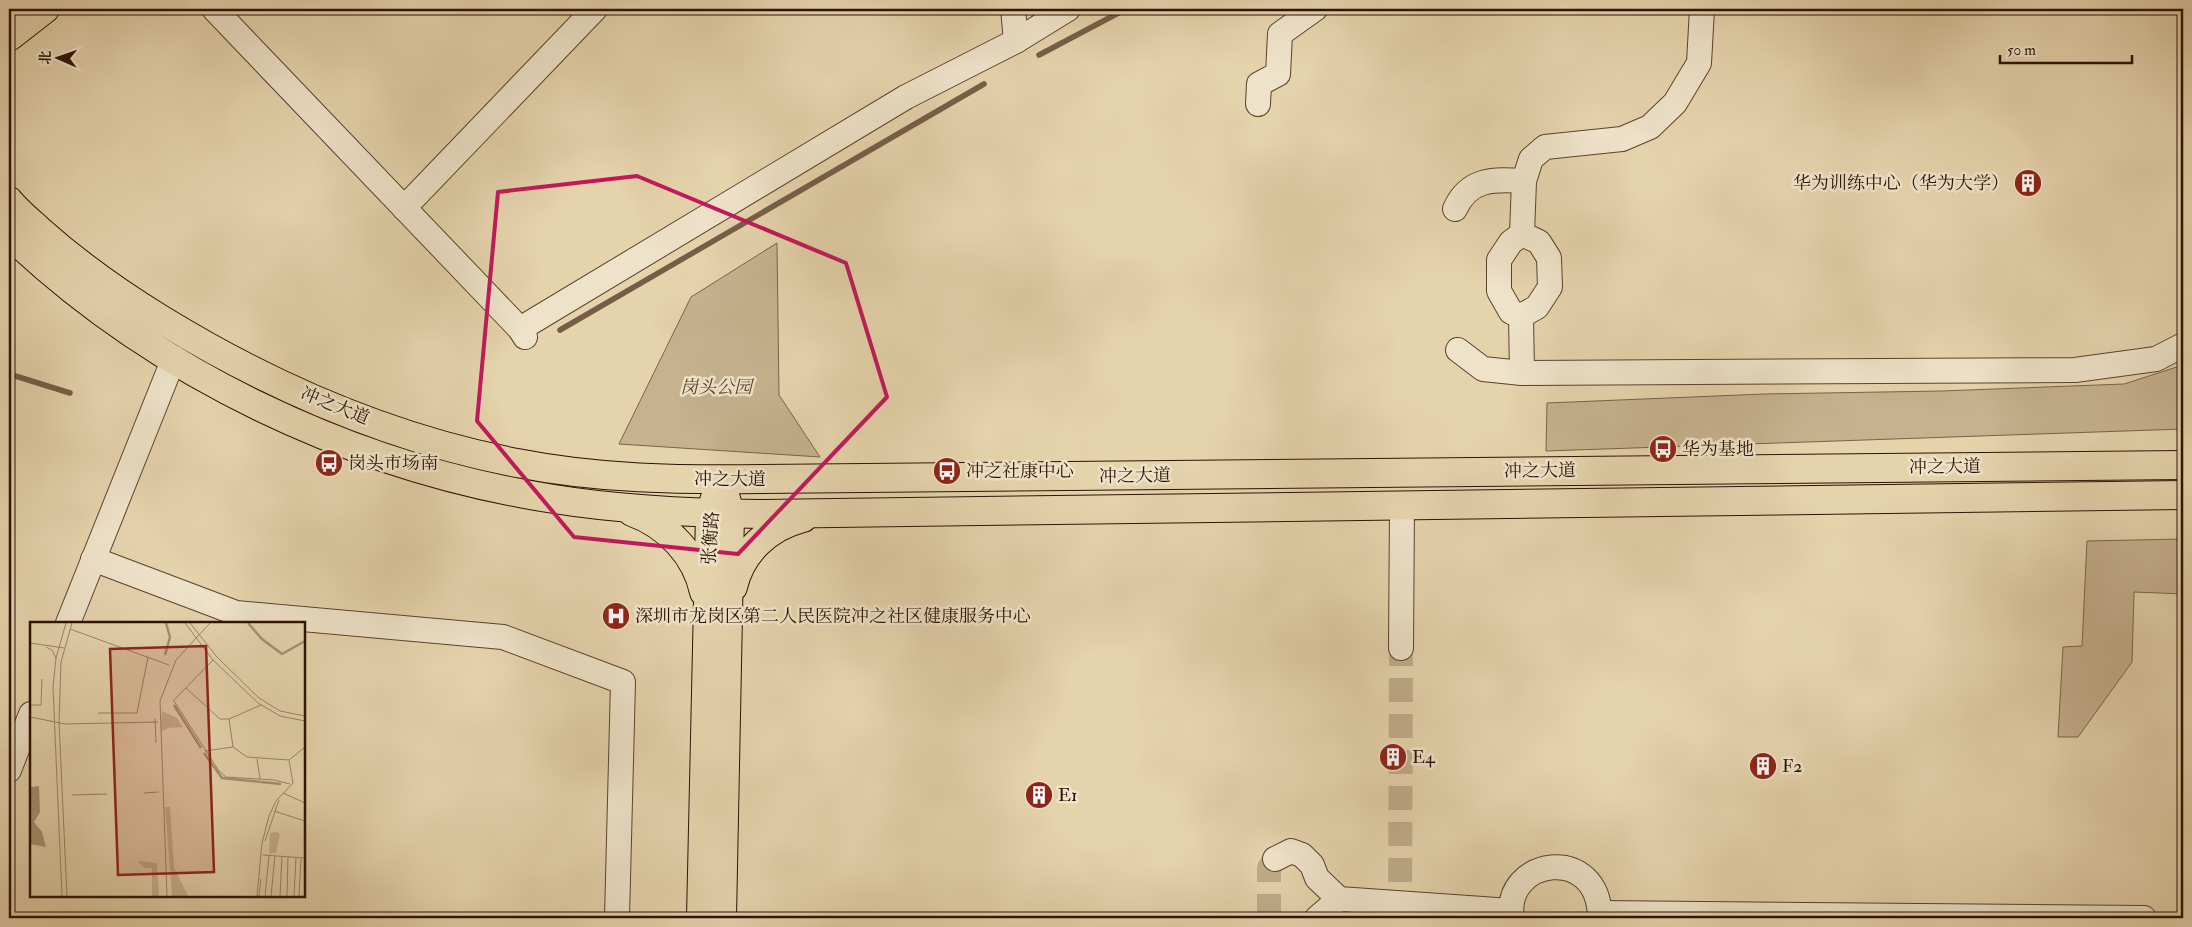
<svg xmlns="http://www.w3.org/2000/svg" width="2192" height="927" viewBox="0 0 2192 927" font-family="'IM FELL Double Pica','Noto Serif SC',serif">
  <rect width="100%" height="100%" fill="#e5d3ac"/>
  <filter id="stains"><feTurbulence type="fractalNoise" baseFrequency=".004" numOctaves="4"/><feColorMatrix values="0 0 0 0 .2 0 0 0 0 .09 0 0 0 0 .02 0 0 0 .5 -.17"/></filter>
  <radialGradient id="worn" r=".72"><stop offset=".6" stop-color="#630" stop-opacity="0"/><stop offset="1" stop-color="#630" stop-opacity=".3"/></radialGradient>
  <g fill="#c6b28f" stroke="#7a6249">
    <polygon points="777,243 779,395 820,457 619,444 691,297"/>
    <polygon points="2183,365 2183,429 1546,451 1547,403 1764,394 1942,391 2124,384"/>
    <polygon points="2183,539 2183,594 2134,592 2132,662 2078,737 2058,737 2063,647 2082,646 2087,541"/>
  </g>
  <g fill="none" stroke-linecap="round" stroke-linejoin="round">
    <g stroke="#765e46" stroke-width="5.5">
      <polyline points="1039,55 1126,9"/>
      <polyline points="560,330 984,84"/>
      <polyline points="9,374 70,393"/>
    </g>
    <g stroke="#c0ac8a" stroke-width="24" stroke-dasharray="24 12" stroke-linecap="butt">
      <polyline points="1269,918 1269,868 1275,859"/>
      <polyline points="1400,918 1401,648"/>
    </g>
    <defs>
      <g id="minor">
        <polyline points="214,9 520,329 525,337"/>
        <polyline points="1013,9 1016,41"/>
        <polyline points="1258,104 1259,84 1278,74 1280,34 1315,9"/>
        <polyline points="404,208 595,9"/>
        <path d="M1455,209C1469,178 1494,179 1524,181"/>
        <polyline points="1521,316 1511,312 1499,291 1499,260 1511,242 1522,234"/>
        <polyline points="520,329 906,97 1016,41 1068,9"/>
        <polyline points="1458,350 1483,369 1522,373 2075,370 2156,359 2183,345"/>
        <polyline points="1522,373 1521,316 1537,307 1550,287 1549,258 1539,242 1522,234 1524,181 1531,159 1545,147 1622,139 1650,127 1675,103 1699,63 1702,9"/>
        <polyline points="93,559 236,613 503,637 623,682 617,918"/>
        <polyline points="68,623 174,358"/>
        <polyline points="1401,648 1402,505"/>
        <polyline points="9,770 31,714"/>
        <polyline points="1275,859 1291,851 1302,855 1312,865 1317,878 1339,899 1511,911"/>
        <polyline points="1600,913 2144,918"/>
        <polyline points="1317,918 1339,899"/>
        <path d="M1512,918C1502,859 1599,842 1600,918"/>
      </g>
      <g id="major">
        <polyline points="9,37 45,9"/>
        <path d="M9,201C18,212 28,220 39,230C77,264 118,293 162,320C270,386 392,439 517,463C598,479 679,480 761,479L2183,465"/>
        <path d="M9,234C155,374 354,468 554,499C622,510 691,513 760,514L2183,495"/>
        <path d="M632,512C668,525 696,555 704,592"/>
        <path d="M733,587C741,552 768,527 803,518"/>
        <polyline points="701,918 710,513 716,495"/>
        <polyline points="722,918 730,513 725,495"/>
      </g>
    </defs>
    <use href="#minor" stroke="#5b422d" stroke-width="26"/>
    <use href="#major" stroke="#2d1203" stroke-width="30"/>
    <use href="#minor" stroke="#eee2c9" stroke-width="24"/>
    <use href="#major" stroke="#e5d3ac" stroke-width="28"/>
  </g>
  <path fill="none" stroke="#c2185b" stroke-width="4" stroke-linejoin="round" d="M637,176L846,263L887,397L738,554L574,537L477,421L498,192Z"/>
  <defs>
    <symbol id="building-disc" viewBox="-11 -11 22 22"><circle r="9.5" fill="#8f2418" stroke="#eee2c9"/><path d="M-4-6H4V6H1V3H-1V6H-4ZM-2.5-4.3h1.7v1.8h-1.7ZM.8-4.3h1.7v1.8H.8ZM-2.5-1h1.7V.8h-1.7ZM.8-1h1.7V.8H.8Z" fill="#fff"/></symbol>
    <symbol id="bus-disc" viewBox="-11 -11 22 22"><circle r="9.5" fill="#8f2418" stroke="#eee2c9"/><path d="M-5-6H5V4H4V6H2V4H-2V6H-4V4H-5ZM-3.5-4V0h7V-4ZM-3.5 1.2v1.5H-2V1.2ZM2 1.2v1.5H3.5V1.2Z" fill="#fff"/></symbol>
    <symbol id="hospital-disc" viewBox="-11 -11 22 22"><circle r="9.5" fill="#8f2418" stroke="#eee2c9"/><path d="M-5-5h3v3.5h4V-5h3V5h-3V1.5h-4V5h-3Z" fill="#fff"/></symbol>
  </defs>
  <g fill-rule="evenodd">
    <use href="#building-disc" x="2012" y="167" width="32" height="32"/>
    <use href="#bus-disc" x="1647" y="433" width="32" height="32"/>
    <use href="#bus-disc" x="313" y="447" width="32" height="32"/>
    <use href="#bus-disc" x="931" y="455" width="32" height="32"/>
    <use href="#hospital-disc" x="600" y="600" width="32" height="32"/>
    <use href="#building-disc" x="1377" y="741" width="32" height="32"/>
    <use href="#building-disc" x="1747" y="750" width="32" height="32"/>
    <use href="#building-disc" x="1023" y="779" width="32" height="32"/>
  </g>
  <g text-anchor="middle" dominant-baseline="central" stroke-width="5" stroke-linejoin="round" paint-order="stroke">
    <g font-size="18" fill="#2d1203" stroke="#eee2c9" text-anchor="start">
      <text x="2009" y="183" text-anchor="end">华为训练中心（华为大学）</text>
      <text x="1682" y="449">华为基地</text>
      <text x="348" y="463">岗头市场南</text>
      <text x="966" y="471">冲之社康中心</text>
      <text x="635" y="616">深圳市龙岗区第二人民医院冲之社区健康服务中心</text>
      <text x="1412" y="757">E4</text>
      <text x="1782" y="766">F2</text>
      <text x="1058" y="795">E1</text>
    </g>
    <g font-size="18" font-style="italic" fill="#5b422d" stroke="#eee2c9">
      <text x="716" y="387">岗头公园</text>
    </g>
    <g font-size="18" fill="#2d1203" stroke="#eee2c9">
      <text transform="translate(335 406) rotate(22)">冲之大道</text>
      <text transform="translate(1945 467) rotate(-1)">冲之大道</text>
      <text transform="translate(1540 471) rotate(-1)">冲之大道</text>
      <text transform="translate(1135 476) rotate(-1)">冲之大道</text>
      <text x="730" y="479">冲之大道</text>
      <text transform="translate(711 538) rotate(-86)">张衡路</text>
    </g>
  </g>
  <g transform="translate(30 622)">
    <rect width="275" height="275" fill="#e5d3ac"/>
    <path d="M132,89L147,96L153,105L138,106L131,110ZM135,185H140L144,245L158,274H142ZM247,210L250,212L246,231L239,232L240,211ZM107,239L127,241L129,274H122V246H115Z" fill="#c6b28f"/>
    <path d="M9,164L10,190L4,200L12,210L16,225L0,222V165Z" fill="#a69173"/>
    <path fill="none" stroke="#a69173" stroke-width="2.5" d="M218,1L232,17L252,32L275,19M135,33L140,15L136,1M144,83L171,126M174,131L192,156L251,162"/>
    <path fill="none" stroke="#9b8668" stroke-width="1" d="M155,1L183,38L228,81L250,94L275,99M160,1L187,35L229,76L250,89L275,94M40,7L139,43M0,21L34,26M16,25L22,28L26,36M156,66L190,97H199L231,83M143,79L183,38M144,79L189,149L196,155L244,158L260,162M0,83H11L12,57M68,91H107L118,35M0,95L35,102L128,100M125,97L126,121M199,97L203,125M175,129L203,125L217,135L259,138M227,137L230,157M259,138L275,125M114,171L129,170M253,171L275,181M42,173L77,172M244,189L275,199M235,219L249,178M233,233L275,236M32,274L23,65L26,36L36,1M37,274L29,100L31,40L42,1M137,274L130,79L146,38L180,1M227,274L232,221L239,194L246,179L263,161L259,138M229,274L231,257M235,274L239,234M241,274L245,234M250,274L252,234M257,274L258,235M264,274L266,235M269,274L271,236"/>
    <path fill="#8f2418" fill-opacity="0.15" stroke="#8f2418" stroke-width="2.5" d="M176,24L184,250L88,253L80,27Z"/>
    <rect width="275" height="275" fill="none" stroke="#2d1203" stroke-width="2.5"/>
  </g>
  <rect width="2192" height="927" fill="none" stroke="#e5d3ac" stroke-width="30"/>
  <rect x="10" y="10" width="2172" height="907" fill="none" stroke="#2d1203" stroke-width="2.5"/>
  <rect x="15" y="15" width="2162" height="897" fill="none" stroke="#2d1203"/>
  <g transform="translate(58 58) rotate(272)" stroke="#eee2c9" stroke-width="4" paint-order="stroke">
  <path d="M0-4L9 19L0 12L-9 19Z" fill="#2d1203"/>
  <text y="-8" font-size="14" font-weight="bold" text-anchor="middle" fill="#2d1203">北</text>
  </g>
  <path d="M2000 55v8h132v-8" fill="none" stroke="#2d1203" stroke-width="2.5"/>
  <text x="2007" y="55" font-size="15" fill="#2d1203" stroke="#eee2c9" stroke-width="4" paint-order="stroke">50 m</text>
  <rect width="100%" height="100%" filter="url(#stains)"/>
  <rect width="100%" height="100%" fill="url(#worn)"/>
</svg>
